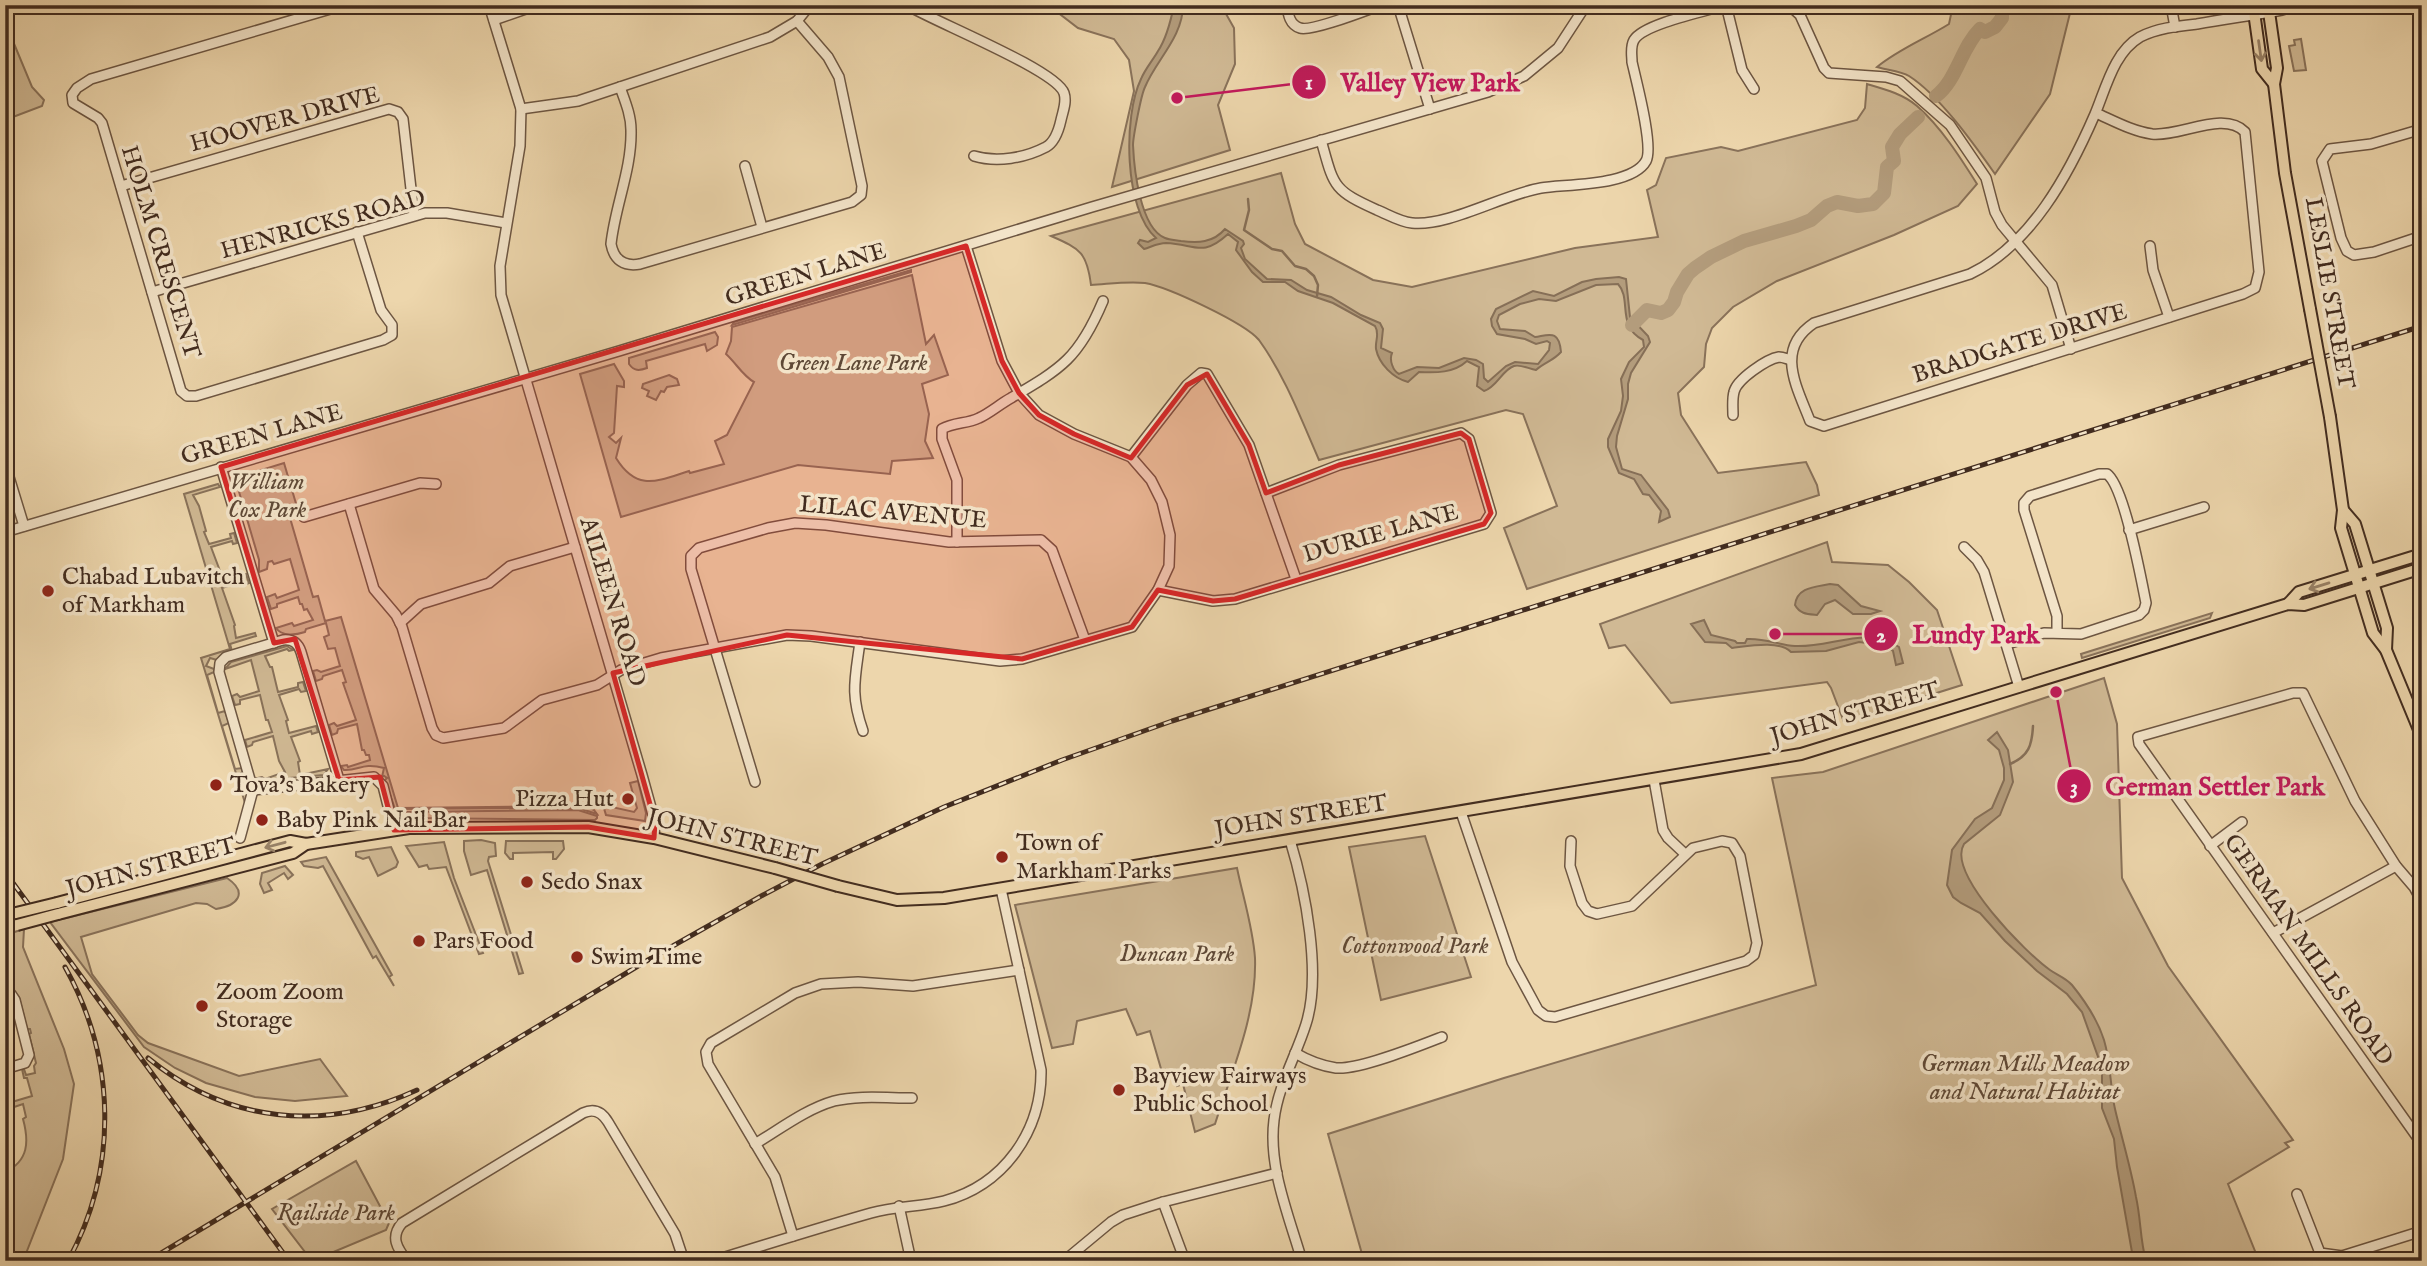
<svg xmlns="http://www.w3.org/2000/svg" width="2427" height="1266" viewBox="0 0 2427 1266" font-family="'IM FELL English',serif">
  <rect width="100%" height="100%" fill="#edd6ac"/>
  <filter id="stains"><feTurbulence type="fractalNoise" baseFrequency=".00286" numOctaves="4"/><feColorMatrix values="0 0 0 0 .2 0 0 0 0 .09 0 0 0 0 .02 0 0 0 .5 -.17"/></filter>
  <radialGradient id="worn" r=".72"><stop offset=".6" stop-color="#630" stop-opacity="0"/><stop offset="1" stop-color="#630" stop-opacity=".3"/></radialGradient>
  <g fill="#d0b994" stroke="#89725a" stroke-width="2">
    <polygon points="1048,5 1221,5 1234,28 1235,64 1218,105 1230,150 1112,187 1134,91 1129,60 1114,39 1078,28"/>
    <path d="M1953,5H2072L2050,94L1995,174C1974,144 1939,95 1909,76C1901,71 1887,70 1877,67C1899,49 1925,39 1949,24Z"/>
    <polygon points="5,22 32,87 44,100 42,106 5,120"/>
    <polygon points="2301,39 2306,70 2294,71 2289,46 2295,45 2294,40"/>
    <path d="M1867,84C1884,89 1903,94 1917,106C1941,127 1960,157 1977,184L1958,206L1894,235L1777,281L1733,307L1712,328L1706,344L1704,367L1678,393L1681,415L1718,473L1806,462L1817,485L1819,495L1527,589L1504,528L1557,506L1523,414L1506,410L1319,460C1301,419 1285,376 1259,340C1245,323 1168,287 1145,283C1127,281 1109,284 1091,285C1087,253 1081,249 1051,236L1281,173L1295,224L1305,244L1373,280L1412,287L1575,248L1658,237L1647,190L1656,185L1666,158L1721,147L1738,151L1857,120L1865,108Z"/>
    <polygon points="911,270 911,272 732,325 734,322"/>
    <path d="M912,275L926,344L934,335L948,375L922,384L929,414L925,441L933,458L892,461L890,474L798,465L621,517L580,374L614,364L624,381V387L617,386L614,433L609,437L616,443L621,438L616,458C637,492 657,481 689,471L690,473L724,464L715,441L727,435L754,382C743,376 736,363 726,354L731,341L732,327Z"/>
    <path d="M715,332L718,337L717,345L707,351L705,344L646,361L647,368C639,371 634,371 629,364V358Z"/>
    <polygon points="669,375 677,379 679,385 667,387 664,392 661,391 656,400 647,396 649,391 642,388 643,384"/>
    <path d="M284,463L297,507L288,511L313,597L318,596L325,621L341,617L398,808L586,806L594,810L597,814L578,808L395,809L385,780L387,778L384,776L382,777L384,768C362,762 359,771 344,770L341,766L347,765L348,767L370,760L369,755H366L364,750H362L357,724L338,729L337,733L332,735L329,725L334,723L337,726L356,720L343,683L346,682L342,670L323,676L322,679L316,681L313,671L317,670L321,672L340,666L335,648L328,649L324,637L329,635L326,623L306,629L305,632C296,635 282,637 276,628L292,623L294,626L313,620L307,609L304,610L302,604H300L298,597L277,604V607L271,609L267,597L275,594L277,598L299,590L290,559L274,564L272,561L268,562L267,569L259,572V560L235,478Z"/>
    <polygon points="218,484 220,487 193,495 199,506 206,531 204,532 209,544 231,538 230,534 234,533 237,543 233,544 232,541 211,547 220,571 218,572 221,585 242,579 242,575 246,574 249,583 246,584 244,581 222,588 235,625 234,626 236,638 255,633 256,636 230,644 232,651 222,654 217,660 210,658 206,666 214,669 214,672 207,675 218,713 225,711 229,723 222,726 235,769 242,768 243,772 241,773 242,776 244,775 248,788 245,788 245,792 248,792 245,803 201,658 230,649 184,494"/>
    <polygon points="1827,542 1832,562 1888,565 1909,582 1937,610 1962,685 1844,722 1831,688 1827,682 1671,703 1625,645 1609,648 1600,624"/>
    <polygon points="2212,613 2210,618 2082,658 2081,654"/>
    <polygon points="287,646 293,650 289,651 287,649 265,656 270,667 272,667 278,692 298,687 298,683 303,682 306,691 301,692 299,689 279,695 288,720 286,721 289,733 316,726 318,732 312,734 311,731 291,737 300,761 298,762 300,775 328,769 324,775 266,780 263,784 257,778 262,777 265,779 285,772 279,761 273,736 253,742 252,745 247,747 245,740 272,732 268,720 266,720 260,695 240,700 240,704 235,705 232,696 237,694 240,697 259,691 251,660 225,669 231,662"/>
    <polygon points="2104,678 2117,724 2122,878 2168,966 2293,1140 2285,1143 2289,1147 2228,1184 2259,1261 1364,1261 1328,1134 1504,1078 1816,985 1772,778 1823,772"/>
    <polygon points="638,781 646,813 645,821 606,815 603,805 634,812 637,808 630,783"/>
    <polygon points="578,810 597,816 597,818 595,820 405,818 399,816 396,812"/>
    <polygon points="1425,836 1471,977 1381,1000 1349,847"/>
    <polygon points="481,840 495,843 496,856 489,857 488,861 523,973 519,974 487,870 471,875 464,851 464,841"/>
    <polygon points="506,841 563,841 564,849 556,859 553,859 553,852 513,853 513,859 510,859 505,853"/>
    <polygon points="444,842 454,878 483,953 479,954 446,867 429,869 427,865 419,867 406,846"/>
    <polygon points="391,847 398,862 396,867 378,876 369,857 363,859 356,856 356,852"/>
    <polygon points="326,857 392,975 389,977 394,986 376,956 373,958 323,866 318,868 304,866 301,862"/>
    <polygon points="285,866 293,875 288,879 284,873 268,883 272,890 264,893 260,884 262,873"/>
    <path d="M1237,868C1243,897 1253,928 1255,958C1257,1014 1232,1071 1215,1124L1195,1132L1183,1084L1177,1086L1174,1076L1164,1079L1150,1031L1137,1035L1126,1009L1077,1021L1073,1044L1052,1048L1015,905Z"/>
    <path d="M227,878C249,893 237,906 216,909L207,904L196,903L81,937L92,974L138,1035L148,1043L239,1076L320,1059L347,1096L295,1101L255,1097L206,1083L175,1068L144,1047L50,922Z"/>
    <path d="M24,929L23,947L64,1049L74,1084L63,1159L23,1261H5V1172C29,1161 29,1141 23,1119L26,1117L23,1104L5,1110V1104L32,1096L27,1078H24L22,1069H24L26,1075L35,1073L34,1066L36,1063L29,1034L31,1033L30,1029H27L19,997L11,989L9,980H5V935Z"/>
    <polygon points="356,1161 389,1223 386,1230 312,1261 272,1209"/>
  </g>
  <g fill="#b39c7c" stroke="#866f57" stroke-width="2">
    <path d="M1174,5H1183C1183,37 1156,60 1145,87C1141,95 1133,138 1133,145C1134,168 1140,228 1165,238C1170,240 1176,240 1181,241C1198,243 1213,243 1225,229L1243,241L1244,244L1241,248L1245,259L1267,279L1291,280L1307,290L1331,297L1361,315L1380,323L1383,329L1381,348L1392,353C1389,360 1393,371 1399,374L1417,367L1439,368L1464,358L1476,360L1483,364L1484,378L1488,382L1506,366L1515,362L1538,364L1549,350L1550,343L1547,341L1536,344L1525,339L1497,334L1492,326L1491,319L1496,309L1533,291L1554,296L1582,282L1596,279L1619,277L1626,279L1630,317L1648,336L1650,342L1631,373L1628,384V399L1617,436L1616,447L1622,469L1641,475L1668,510L1670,517L1659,522L1661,511L1649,495L1643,494L1634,479L1619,473L1608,447V439L1621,411L1623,396L1621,379L1629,362L1644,347L1643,340C1616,326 1632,299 1618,284L1596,285L1556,301L1539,299L1520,304L1499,315L1497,321L1500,329L1525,331L1535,337C1549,335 1559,329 1561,352C1553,361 1545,362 1536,370C1529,369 1521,364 1514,366C1502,370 1497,387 1484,391L1477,386L1479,367L1467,361C1454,373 1436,373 1419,372L1408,382C1393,378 1379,364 1376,349C1375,340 1380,334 1375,326L1333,303L1298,291L1285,282H1263L1252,272L1236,250L1238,242L1228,234C1202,258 1195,244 1166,243C1158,243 1151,247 1144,249L1138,243L1140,240L1148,242L1156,238C1124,210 1123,116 1141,79C1145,69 1153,60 1158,51C1166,39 1171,20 1174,5Z"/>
    <path d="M1830,584L1838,585L1861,606L1880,611L1871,614H1853L1835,600L1825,604L1817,615C1807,614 1800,614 1795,605C1797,587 1815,587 1830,584Z"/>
    <path d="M1704,620L1711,635L1735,641L1737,643H1745L1747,639C1766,638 1778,645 1795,646C1831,648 1866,625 1899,647L1903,663L1896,665L1893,651L1883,645L1859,642L1826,651L1791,652C1779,640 1749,646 1732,648L1726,643L1705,642L1691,624Z"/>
    <path d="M1997,732L2008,750L2013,782L2000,815L1964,844C1946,873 2027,954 2050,970C2057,975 2066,978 2072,985C2085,1001 2098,1021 2104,1040C2111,1063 2110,1087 2115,1109C2122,1139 2131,1168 2136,1197C2141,1219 2140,1240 2146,1261H2134L2133,1258L2117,1167L2114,1139L2102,1108V1068L2082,1012L2067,994L2037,971L2005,941L1980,913L1961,903L1953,897L1947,885L1952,850L1975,819L1992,808L2004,780V768L1999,750L1988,740Z"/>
  </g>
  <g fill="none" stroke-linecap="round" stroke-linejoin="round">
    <g stroke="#866f57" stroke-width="2.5">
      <polyline points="1248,199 1249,210 1244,230 1272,249 1282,251 1295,266 1306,269 1314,276 1318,285 1317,296"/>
      <path d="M2010,764C2029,756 2032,745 2033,726"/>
    </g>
    <g stroke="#b39c7c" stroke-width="14">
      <path d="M1936,96C1957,80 1961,48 1980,29L1985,32L1995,27L2002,18V5"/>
      <polyline points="1632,325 1647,310 1661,313 1668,310 1674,302 1677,292 1688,274 1695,268 1711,257 1744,241 1796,226 1811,220 1827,206 1837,202 1858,206 1873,204 1884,193 1887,167 1894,161 1892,147 1900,134 1918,117"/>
    </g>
    <defs>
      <g id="minor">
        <polyline points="344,5 91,79 77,88 72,95 73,103 98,118 102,123 181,391 187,396 196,396 383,340 392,335 392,325 381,310 357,232"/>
        <polyline points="489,5 521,109 520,146 500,266 501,295 642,775 655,822 654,838"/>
        <path d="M907,5C935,22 1056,70 1064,93C1067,102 1063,111 1061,120C1059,129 1055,142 1046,147C1025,158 997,163 974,156"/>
        <path d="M1287,5C1288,15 1290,25 1300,28C1311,32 1367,10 1381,5"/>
        <polyline points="1398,5 1430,109"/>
        <polyline points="1726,5 1742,70 1754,89"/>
        <polyline points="1789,5 1800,15 1824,68 1829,73 1886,77 1900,81 1950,125 1986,178 1995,212 2002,225 2052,285 2071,349"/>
        <polyline points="2171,5 2175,27"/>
        <polyline points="494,20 537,5"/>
        <path d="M620,87C625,101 631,115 631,130C632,169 615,206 611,244C614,260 624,267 640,264L852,202L861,195L862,186L839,77L828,57L797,21"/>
        <polyline points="521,109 578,101 770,37 797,21 810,5"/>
        <path d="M2096,113C2114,121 2132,131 2152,134C2180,137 2224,110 2245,132L2259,272L2255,288L2243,294L1824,426L1810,421C1796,385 1775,349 1814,323L1970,274C2031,245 2069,174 2095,114C2106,88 2114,52 2140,37C2157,28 2178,26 2197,24C2225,19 2254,15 2282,10L2299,5"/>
        <polyline points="2422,129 2371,144 2330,149 2322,161 2341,238 2347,251 2354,255 2374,252 2422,236"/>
        <path d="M1321,140C1334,186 1332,190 1377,210C1389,215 1400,222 1412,223C1448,227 1504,194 1541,188C1567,184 1632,186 1646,161C1654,147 1636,80 1632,62C1632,55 1630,47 1634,40C1643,24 1706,11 1726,5"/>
        <polyline points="745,166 762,227"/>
        <polyline points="121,186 389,109 398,112 403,119 414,215"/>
        <polyline points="2150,246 2153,270 2169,317"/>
        <polyline points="152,292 425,213 447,213 506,223"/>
        <path d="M1733,415C1733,408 1732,399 1734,392C1737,379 1767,359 1779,357C1783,357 1787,359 1791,360"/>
        <polyline points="1131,457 1187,385 1201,373 1207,374 1249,445 1296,579"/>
        <polyline points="5,464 24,526"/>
        <polyline points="221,467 274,643"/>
        <polyline points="349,504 374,589 396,615 402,627 432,728 436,735 443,738 504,728 542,700 597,685 621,670 661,658 787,635 811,636 1000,661 1022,659 1132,627 1158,590 1169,566 1170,535 1162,502 1151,480 1131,457 1074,434 1039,415 1019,393 1002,361 966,246"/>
        <polyline points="304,517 420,483 436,484"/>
        <polyline points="2129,530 2204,507"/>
        <polyline points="5,532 619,351 1092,207 1488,92 1524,76 1558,48 1586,5"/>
        <path d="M957,542V480L942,439V429C954,422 967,424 979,418C990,413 1000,404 1011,398C1062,368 1079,358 1103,301"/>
        <polyline points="1964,547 1977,560 1984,572 2019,687"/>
        <polyline points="1158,590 1213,601 1235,599 1484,524 1491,513 1469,439 1461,433 1339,465 1266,493"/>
        <polyline points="400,623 421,604 489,583 510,566 575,547"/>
        <path d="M860,642C855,679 850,694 863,731"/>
        <path d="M2007,644L2044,633L2081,634L2139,615L2144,610L2146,603C2141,578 2124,486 2107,474H2099L2030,496L2024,503V510L2057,616V633"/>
        <polyline points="1654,780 1663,830 1668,838 1685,854"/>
        <polyline points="755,782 691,569 691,556 699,548 768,528 795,523 826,525 949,542 1041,540 1052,550 1085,640"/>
        <polyline points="253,790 374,777 383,786 394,830"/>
        <polyline points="1461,812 1512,962 1538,1010 1546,1016 1555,1017 1746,961 1754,955 1757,943 1740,856 1732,843 1722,841 1693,848 1632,906 1597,914 1588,911 1582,903 1570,866 1571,841"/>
        <path d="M240,838L253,790L219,672L220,663L226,657L283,640C293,639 298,643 301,652L339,780"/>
        <path d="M1290,840C1305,889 1322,974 1306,1024C1296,1056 1278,1086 1274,1120C1268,1167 1289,1216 1302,1261"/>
        <polyline points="2210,846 2242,822"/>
        <polyline points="2422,902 2414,887 2396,866 2355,801 2303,693 2293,693 2138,737 2139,744 2422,1144"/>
        <polyline points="2273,933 2396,866"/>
        <polyline points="5,992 11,994 15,1000 29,1055 25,1063 5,1069"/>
        <path d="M1295,1053C1307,1060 1322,1066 1336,1068C1359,1070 1419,1046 1442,1037"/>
        <path d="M755,1144C780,1129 806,1109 834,1101C858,1095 887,1098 912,1098"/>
        <polyline points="2297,1194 2320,1253 2342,1256 2422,1231"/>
        <polyline points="1163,1202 1185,1261"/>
        <polyline points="899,1206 911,1261"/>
        <polyline points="793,1236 775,1177 708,1064 706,1052 711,1043 795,993 821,984 858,982 913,986 1019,970"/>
        <path d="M407,1261C397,1248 390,1237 402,1223L583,1113C594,1108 602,1112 608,1122L675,1234L684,1261"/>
        <path d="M712,1261C765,1245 818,1228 871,1213C895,1206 920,1207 944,1201C1004,1185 1042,1131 1041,1070L1001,889"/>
        <polyline points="1064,1261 1111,1222 1123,1215 1163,1202 1277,1173"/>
      </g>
      <g id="major">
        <polyline points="2253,5 2262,69 2274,84"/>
        <polyline points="2268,5 2277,68 2274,84 2285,173 2310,309"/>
        <polyline points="2330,417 2343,510 2341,528 2373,633 2386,650 2422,737"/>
        <polyline points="2343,510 2355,524 2387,628 2386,650"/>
        <polyline points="2288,604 2299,592 2422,554"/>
        <polyline points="838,886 897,900 944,898 1801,754 2288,604 2304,605 2422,568"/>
        <polyline points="57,903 290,841 306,844 409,828 588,827 654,838 775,868"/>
        <polyline points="58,914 293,853 306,844"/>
        <polyline points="5,916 16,913"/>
      </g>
    </defs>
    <use href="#minor" stroke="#6d5642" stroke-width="12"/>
    <use href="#major" stroke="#422c1f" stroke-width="14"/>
    <use href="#minor" stroke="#f3e4c9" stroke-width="9"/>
    <use href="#major" stroke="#edd6ac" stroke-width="10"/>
    <defs>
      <g id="rail">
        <polyline points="5,872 289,1261"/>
        <path d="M65,967C116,1058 119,1168 68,1261"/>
        <path d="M148,1058C227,1123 324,1133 417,1090"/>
        <polyline points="148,1261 648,960 763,895 822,864 944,807 1062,760 1172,721 2422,326"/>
      </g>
    </defs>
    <use href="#rail" stroke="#422c1f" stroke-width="5"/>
    <use href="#rail" stroke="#f3e4c9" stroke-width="2.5" stroke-dasharray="8" stroke-linecap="butt"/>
    <defs>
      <g id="major-bridge">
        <polyline points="2310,309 2330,417"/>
        <polyline points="775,868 838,886"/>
        <polyline points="16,913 57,903"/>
        <polyline points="17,925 58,914"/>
      </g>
    </defs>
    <use href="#major-bridge" stroke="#422c1f" stroke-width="14" stroke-linecap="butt"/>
    <use href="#major-bridge" stroke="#edd6ac" stroke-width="10"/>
  </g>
  <defs><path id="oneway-shaft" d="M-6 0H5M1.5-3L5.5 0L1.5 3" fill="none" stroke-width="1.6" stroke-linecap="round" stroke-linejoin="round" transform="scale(1.75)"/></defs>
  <g stroke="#988166">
    <use href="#oneway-shaft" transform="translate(2260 51) rotate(82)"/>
    <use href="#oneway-shaft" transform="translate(2319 586) rotate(163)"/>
    <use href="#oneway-shaft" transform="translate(275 845) rotate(165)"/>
  </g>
  <path fill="#d62828" fill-opacity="0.2" stroke="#d62828" stroke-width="5" stroke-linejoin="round" d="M966,246L1002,361L1019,393L1039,415L1074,434L1131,458L1187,385L1207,374L1249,445L1266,493L1339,465L1461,433L1469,439L1491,513L1484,524L1235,599L1213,601L1158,590L1132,627L1022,659L787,635L613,673L655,822L654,838L588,827L394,830L380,777L339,780L295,639L274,643L221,467Z"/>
  <g fill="#8f2418" stroke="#f3e4c9" stroke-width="2.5">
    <circle cx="48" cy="591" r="7"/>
    <circle cx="216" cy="785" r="7"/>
    <circle cx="628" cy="799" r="7"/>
    <circle cx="262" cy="820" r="7"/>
    <circle cx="1002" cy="857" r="7"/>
    <circle cx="527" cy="882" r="7"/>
    <circle cx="419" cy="941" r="7"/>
    <circle cx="577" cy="957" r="7"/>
    <circle cx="202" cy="1006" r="7"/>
    <circle cx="1119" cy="1090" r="7"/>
  </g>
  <g text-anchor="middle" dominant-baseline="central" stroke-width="7" stroke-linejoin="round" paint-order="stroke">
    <g font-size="24" fill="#422c1f" stroke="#f3e4c9">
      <text transform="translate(285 120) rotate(-15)">HOOVER DRIVE</text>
      <text transform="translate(323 225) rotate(-15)">HENRICKS ROAD</text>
      <text transform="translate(160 252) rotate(73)">HOLM CRESCENT</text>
      <text transform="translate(806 275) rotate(-17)">GREEN LANE</text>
      <text transform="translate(2329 293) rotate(80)">LESLIE STREET</text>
      <text transform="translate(2020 344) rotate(-17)">BRADGATE DRIVE</text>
      <text transform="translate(262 435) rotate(-16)">GREEN LANE</text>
      <text transform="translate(893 513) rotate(5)">LILAC AVENUE</text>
      <text transform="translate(1381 534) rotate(-16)">DURIE LANE</text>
      <text transform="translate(612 602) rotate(73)">AILEEN ROAD</text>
      <text transform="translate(1855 714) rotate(-16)">JOHN STREET</text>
      <text transform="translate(1301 817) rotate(-9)">JOHN STREET</text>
      <text transform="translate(732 838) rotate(14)">JOHN STREET</text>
      <text transform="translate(151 868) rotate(-15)">JOHN STREET</text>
      <text transform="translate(2308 950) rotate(55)">GERMAN MILLS ROAD</text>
    </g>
    <g font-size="24" font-style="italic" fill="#5e4836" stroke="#f3e4c9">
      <text x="853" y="363">Green Lane Park</text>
      <text x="267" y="482">William<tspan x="267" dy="28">Cox Park</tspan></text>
      <text x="1415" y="946">Cottonwood Park</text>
      <text x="1177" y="954">Duncan Park</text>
      <text x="2025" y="1064">German Mills Meadow<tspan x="2025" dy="28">and Natural Habitat</tspan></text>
      <text x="336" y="1213">Railside Park</text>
    </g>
    <g font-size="24" fill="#422c1f" stroke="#f3e4c9" text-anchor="start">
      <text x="62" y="577">Chabad Lubavitch<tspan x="62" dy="28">of Markham</tspan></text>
      <text x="230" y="785">Tova's Bakery</text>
      <text x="614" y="799" text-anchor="end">Pizza Hut</text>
      <text x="276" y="820">Baby Pink Nail Bar</text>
      <text x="1016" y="843">Town of<tspan x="1016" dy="28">Markham Parks</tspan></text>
      <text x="541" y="882">Sedo Snax</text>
      <text x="433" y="941">Pars Food</text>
      <text x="591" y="957">Swim Time</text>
      <text x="216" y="992">Zoom Zoom<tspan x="216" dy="28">Storage</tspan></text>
      <text x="1133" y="1076">Bayview Fairways<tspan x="1133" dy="28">Public School</tspan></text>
    </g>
  </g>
  <path fill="none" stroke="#c2185b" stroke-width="2.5" d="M1177 98L1309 82M1775 634L1881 634M2056 692L2074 786"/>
  <g fill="#c2185b" stroke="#f3e4c9" stroke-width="2.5">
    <circle cx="1177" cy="98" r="7"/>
    <circle cx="1775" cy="634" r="7"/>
    <circle cx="2056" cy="692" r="7"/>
    <circle cx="1309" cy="82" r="18"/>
    <circle cx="1881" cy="634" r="18"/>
    <circle cx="2074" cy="786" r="18"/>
  </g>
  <g font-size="21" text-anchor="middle" font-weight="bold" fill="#fff">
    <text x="1309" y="89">1</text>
    <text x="1881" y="642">2</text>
    <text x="2074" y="793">3</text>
  </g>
  <g font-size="26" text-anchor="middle" font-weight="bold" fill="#c2185b" stroke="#f3e4c9" stroke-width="7" stroke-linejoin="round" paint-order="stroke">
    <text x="1430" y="91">Valley View Park</text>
    <text x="1976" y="643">Lundy Park</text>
    <text x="2215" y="795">German Settler Park</text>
  </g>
  <rect width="2427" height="1266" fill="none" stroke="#edd6ac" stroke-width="28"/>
  <rect x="7" y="7" width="2413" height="1252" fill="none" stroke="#422c1f" stroke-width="3.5"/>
  <rect x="14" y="14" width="2399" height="1238" fill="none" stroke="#422c1f" stroke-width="2"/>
  <rect width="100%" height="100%" filter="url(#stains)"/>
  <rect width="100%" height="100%" fill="url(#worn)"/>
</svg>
